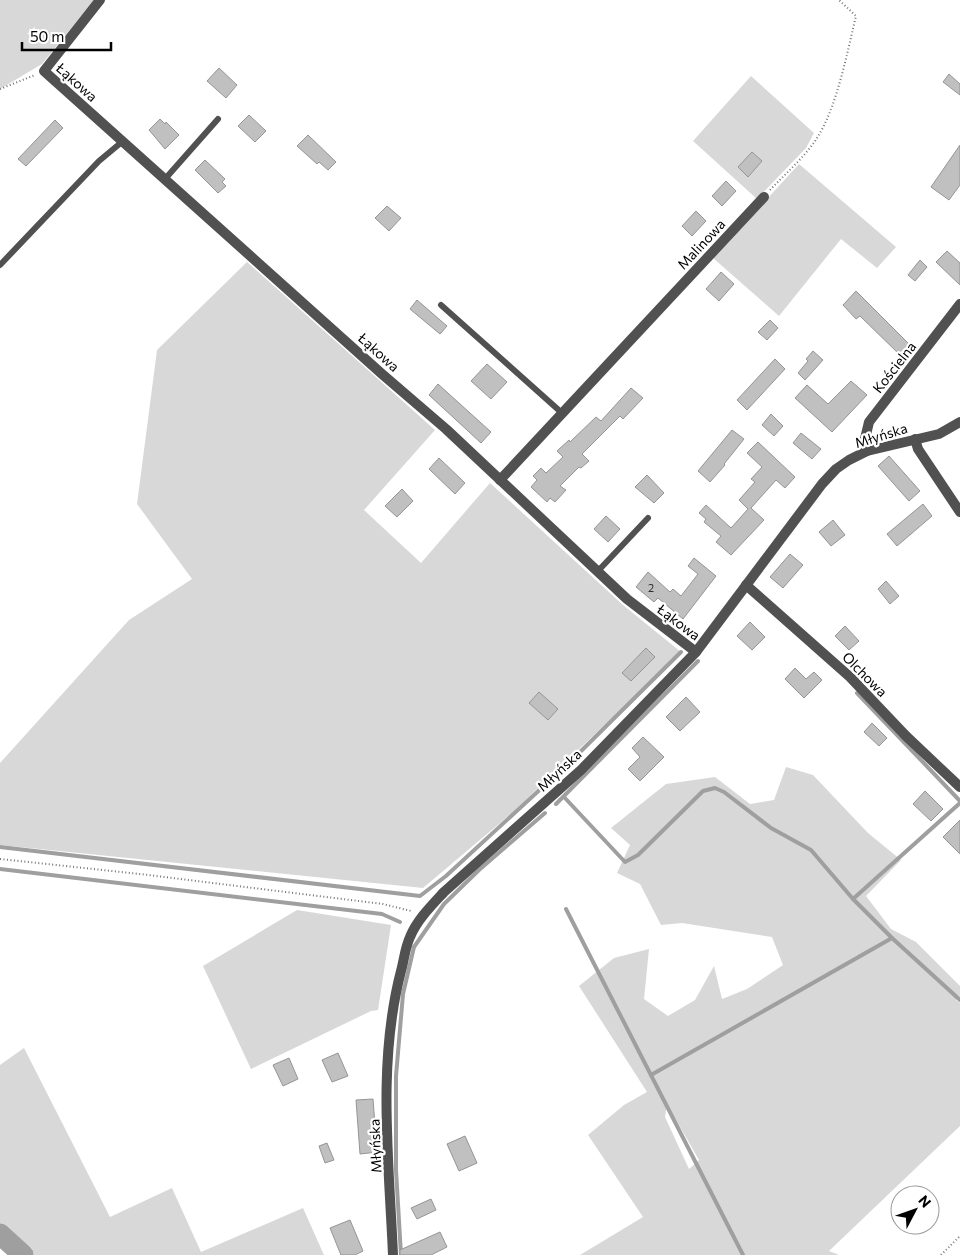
<svg xmlns="http://www.w3.org/2000/svg" width="960" height="1255" viewBox="0 0 960 1255" font-family="Commissioner,sans-serif">
  <rect width="100%" height="100%" fill="#fff"/>
  <g fill="#d8d8d8" fill-rule="evenodd">
    <polygon points="0,0 94,0 42,64 0,89"/>
    <polygon points="751,76 814,133 806,148 757,199 693,141"/>
    <polygon points="799,164 896,247 877,268 841,239 779,316 713,258"/>
    <polygon points="247,262 435,430 364,510 421,563 490,483 623,605 681,652 514,811 423,888 0,845 0,763 129,620 192,579 137,504 157,350"/>
    <path d="M786,767L813,775L868,833L901,860L866,896L891,929L916,942L960,986V996L956,1000L960,1003V1126L829,1251L839,1255H580L643,1217L588,1135L624,1105L647,1092L579,986L614,958L649,949L644,999L668,1016L695,1000L714,966L722,999L747,989L783,965L772,937L682,923L661,925L640,884L617,873L630,845L611,828L666,784L715,777L750,804L774,800ZM667,1104L699,1160L689,1169L665,1117Z"/>
    <polygon points="297,910 391,925 378,1010 371,1011 251,1069 203,966"/>
    <polygon points="24,1048 110,1217 172,1188 201,1252 303,1208 324,1255 34,1255 0,1224 0,1065"/>
  </g>
  <g fill="none" stroke-linecap="round" stroke-linejoin="round">
    <g stroke="#9f9f9f" stroke-width="4">
      <polyline points="857,693 960,801"/>
      <polyline points="564,797 625,862 638,855 703,791 715,788 724,792 771,828 811,850 853,899 892,938 960,1000"/>
      <polyline points="556,804 698,661"/>
      <polyline points="0,847 420,896 446,876 571,761 681,652"/>
      <polyline points="0,869 382,914 400,922"/>
      <polyline points="853,899 960,803"/>
      <polyline points="566,909 743,1255"/>
      <polyline points="651,1075 892,938"/>
      <polyline points="401,1255 396,1170 396,1076 403,994 414,947 444,904 479,870 545,813"/>
    </g>
    <polyline stroke="#9f9f9f" stroke-width="21" points="0,1234 23,1255"/>
  </g>
  <g fill="#c0c0c0" stroke="#959595">
    <polygon points="219,68 237,85 226,98 207,81"/>
    <polygon points="949,74 960,84 960,95 943,82"/>
    <polygon points="249,115 266,131 255,142 238,126"/>
    <polygon points="160,119 165,124 166,122 179,135 165,149 149,130"/>
    <polygon points="55,120 63,128 26,166 18,159"/>
    <polygon points="308,135 336,162 328,170 319,162 317,164 297,146"/>
    <polygon points="960,145 960,185 949,200 931,187"/>
    <polygon points="752,152 762,161 748,177 738,167"/>
    <polygon points="205,160 225,179 222,182 226,186 218,193 195,170"/>
    <polygon points="726,181 736,191 722,206 712,196"/>
    <polygon points="387,206 401,218 389,231 375,218"/>
    <polygon points="696,211 706,221 692,236 682,226"/>
    <polygon points="947,251 960,263 960,285 936,262"/>
    <polygon points="920,260 927,267 915,281 908,275"/>
    <polygon points="721,272 734,284 719,301 706,289"/>
    <polygon points="856,291 911,346 901,356 860,316 856,319 843,305"/>
    <polygon points="417,300 447,326 440,334 410,309"/>
    <polygon points="770,320 778,328 767,340 758,332"/>
    <polygon points="813,351 823,360 805,380 798,373 808,361 806,359"/>
    <polygon points="775,359 785,369 747,410 737,400"/>
    <polygon points="487,364 507,382 491,399 471,381"/>
    <polygon points="851,381 867,395 832,432 795,398 807,385 828,404"/>
    <polygon points="438,384 491,432 481,443 429,395"/>
    <polygon points="631,388 643,398 623,419 620,416 582,454 589,461 581,468 579,467 560,486 566,490 555,502 550,498 547,502 531,487 537,480 533,476 541,468 546,473 563,457 557,451 569,440 570,442 596,417 601,421"/>
    <polygon points="771,414 783,426 774,436 762,425"/>
    <polygon points="732,430 744,439 724,464 725,465 710,482 698,471"/>
    <polygon points="801,433 821,449 812,459 793,443"/>
    <polygon points="758,442 795,477 785,488 776,480 751,508 764,520 731,555 716,542 721,536 704,522 706,519 699,513 706,505 731,528 748,509 739,500 755,482 751,479 762,467 747,453"/>
    <polygon points="889,456 920,491 909,501 878,466"/>
    <polygon points="439,458 465,483 455,494 429,469"/>
    <polygon points="647,475 664,493 654,503 635,487"/>
    <polygon points="402,489 413,501 397,517 385,506"/>
    <polygon points="923,504 932,516 897,546 887,534"/>
    <polygon points="606,516 620,529 608,542 594,529"/>
    <polygon points="833,520 845,535 831,546 819,532"/>
    <polygon points="790,554 803,565 783,588 770,577"/>
    <polygon points="694,558 716,576 683,619 658,598 654,602 636,587 648,572 670,592 673,589 681,596 698,574 688,566"/>
    <polygon points="886,581 899,596 890,604 878,589"/>
    <polygon points="750,622 765,637 752,650 737,636"/>
    <polygon points="845,626 859,641 849,650 835,636"/>
    <polygon points="646,648 655,657 631,681 622,673"/>
    <polygon points="795,668 806,679 814,672 822,680 804,698 785,679"/>
    <polygon points="539,692 558,709 548,720 529,703"/>
    <polygon points="686,697 700,712 680,731 666,717"/>
    <polygon points="872,723 887,738 879,746 864,732"/>
    <polygon points="643,737 664,757 640,781 628,769 640,757 632,748"/>
    <polygon points="925,791 943,809 931,821 913,804"/>
    <polygon points="960,820 960,854 943,837"/>
    <polygon points="338,1053 348,1076 332,1082 322,1060"/>
    <polygon points="289,1058 298,1079 283,1086 273,1065"/>
    <polygon points="373,1099 377,1152 360,1154 356,1100"/>
    <polygon points="465,1136 477,1163 459,1171 447,1144"/>
    <polygon points="327,1143 334,1160 325,1163 319,1146"/>
    <polygon points="431,1199 436,1210 417,1219 411,1208"/>
    <polygon points="350,1220 363,1251 355,1255 341,1255 330,1228"/>
    <polygon points="440,1232 447,1247 431,1255 400,1255 400,1250"/>
  </g>
  <g fill="none" stroke-linecap="round" stroke-linejoin="round">
    <g stroke="#737373" stroke-width="2" stroke-dasharray="1 2.5" stroke-linecap="butt">
      <polyline points="0,89 35,75"/>
      <path d="M770,190C786,173 805,157 817,138C837,107 847,53 856,16L839,0"/>
      <polyline points="0,859 140,874 383,904 411,911"/>
      <polyline points="941,1255 960,1236"/>
    </g>
    <g stroke="#515151" stroke-width="6">
      <polyline points="165,179 218,119"/>
      <polyline points="0,265 99,161 123,141"/>
      <polyline points="441,305 562,413"/>
      <polyline points="598,571 648,518"/>
    </g>
    <g stroke="#515151" stroke-width="10">
      <polyline points="100,0 44,71 382,374 446,429 627,599 696,652"/>
      <polyline points="915,439 918,449 960,512"/>
      <polyline points="867,451 864,443 869,422 960,304"/>
      <polyline points="500,480 764,197"/>
      <polyline points="746,585 850,677 906,736 960,787"/>
      <path d="M393,1255C389,1161 377,1063 401,971C404,960 405,948 410,937C417,920 431,906 444,892L581,770L696,652L822,484L836,469L849,460L867,451L939,434L960,422"/>
    </g>
  </g>
  <g text-anchor="middle" dominant-baseline="central" stroke-width="4.5" stroke-linejoin="round" paint-order="stroke">
    <g font-size="11" fill="#303030">
      <text x="651" y="587">2</text>
    </g>
    <g font-size="14" fill="#000" stroke="#fff">
      <text transform="translate(77 82) rotate(42)">Łąkowa</text>
      <text transform="translate(701 244) rotate(-47)">Malinowa</text>
      <text transform="translate(379 352) rotate(42)">Łąkowa</text>
      <text transform="translate(894 367) rotate(-52)">Kościelna</text>
      <text transform="translate(881 435) rotate(-17)">Młyńska</text>
      <text transform="translate(679 622) rotate(37)">Łąkowa</text>
      <text transform="translate(865 674) rotate(45)">Olchowa</text>
      <text transform="translate(559 770) rotate(-43)">Młyńska</text>
      <text transform="translate(375 1146) rotate(-92)">Młyńska</text>
    </g>
  </g>
  <g transform="translate(915 1210) rotate(49)"><circle r="24" fill="#ffffff" stroke="#999999"/>
  <path d="M0-4L9 19L0 12L-9 19Z" fill="#000000"/>
  <text y="-8" font-size="14" font-weight="bold" text-anchor="middle" fill="#000000">N</text>
  </g>
  <path d="M22 42v8h89v-8" fill="none" stroke="#000000" stroke-width="2.5"/>
  <text x="30" y="42" font-size="15" fill="#000000" stroke="#ffffff" stroke-width="4" paint-order="stroke">50 m</text>
</svg>
